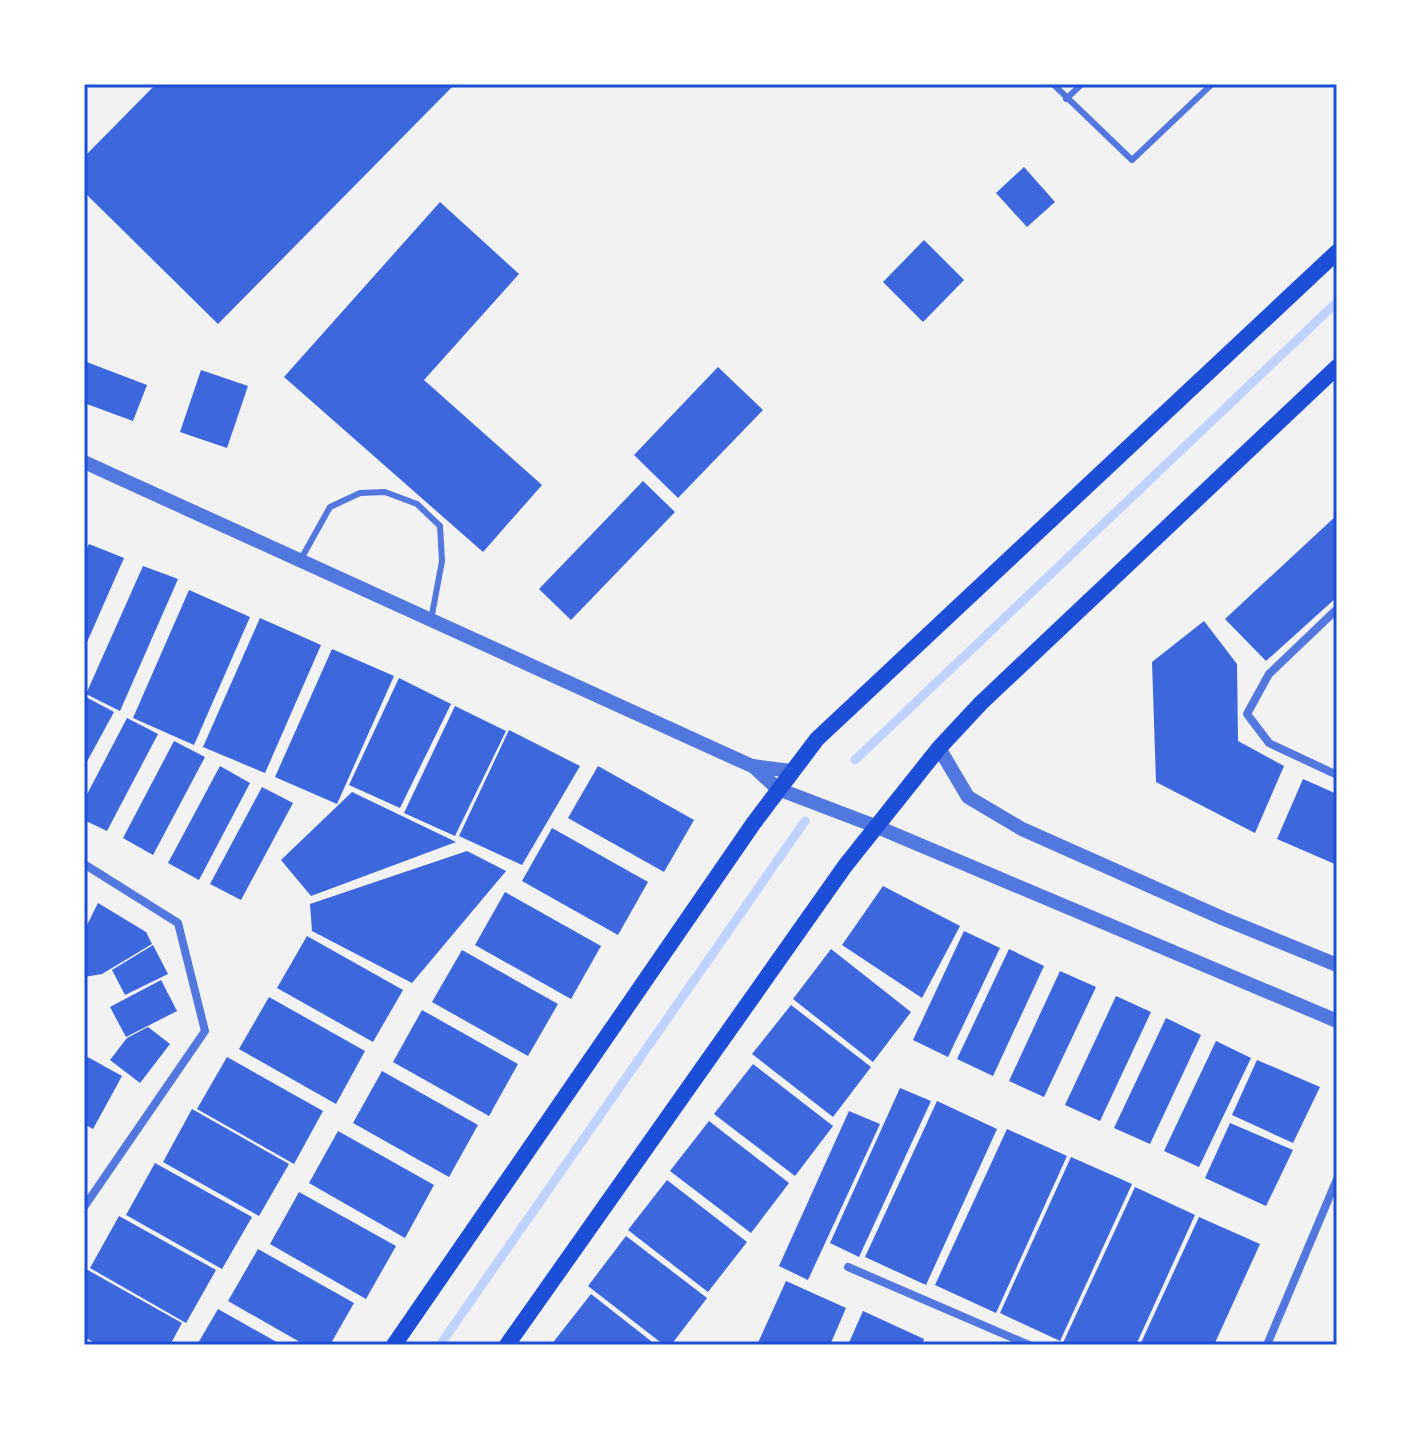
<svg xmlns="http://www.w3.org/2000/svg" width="1421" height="1429" viewBox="0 0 1421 1429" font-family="Mulish,sans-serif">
  <rect width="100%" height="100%" fill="#f2f2f2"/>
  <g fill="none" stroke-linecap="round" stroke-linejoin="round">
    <g stroke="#bfd3fe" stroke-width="9">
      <polyline points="855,760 1337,302"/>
      <polyline points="440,1345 805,821"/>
    </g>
  </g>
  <g fill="#3d67dc">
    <polygon points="156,84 455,84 218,324 84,192 84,157"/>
    <polygon points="1024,167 1055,202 1027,227 996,193"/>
    <polygon points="440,202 519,274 424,380 542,485 483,552 284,377"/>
    <polygon points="924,240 964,280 923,322 883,282"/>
    <polygon points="84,361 147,385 133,421 84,403"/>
    <polygon points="718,367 763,410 678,498 634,455"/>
    <polygon points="201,370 248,386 227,448 180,432"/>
    <polygon points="643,481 675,512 571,620 539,589"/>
    <polygon points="1337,515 1337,597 1266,661 1225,619"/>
    <polygon points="89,544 124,558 84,649 84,554"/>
    <polygon points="143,566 178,579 120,711 86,694"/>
    <polygon points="189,590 250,617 194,745 133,718"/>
    <polygon points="260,618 321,645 265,773 203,747"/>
    <polygon points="1204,621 1237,664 1238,741 1284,766 1255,833 1156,782 1152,662"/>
    <polygon points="332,649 394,676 337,804 275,777"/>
    <polygon points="399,678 451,704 400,808 349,785"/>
    <polygon points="84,696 114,712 84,767"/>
    <polygon points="455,706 506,731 455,836 404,813"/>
    <polygon points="127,718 158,734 107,831 84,820 84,800"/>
    <polygon points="509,730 580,766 522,865 459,836"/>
    <polygon points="174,741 205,757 153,855 123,838"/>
    <polygon points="220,766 250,783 199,880 168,863"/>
    <polygon points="598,766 694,820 664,872 568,818"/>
    <polygon points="1303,779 1337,794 1337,865 1277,839"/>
    <polygon points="262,787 293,803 241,900 210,884"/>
    <polygon points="352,792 456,842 311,896 281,860"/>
    <polygon points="552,828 648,882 618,935 522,881"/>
    <polygon points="467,851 506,871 412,983 312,931 310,904"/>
    <polygon points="883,886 960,926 922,998 842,945"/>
    <polygon points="505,892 601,946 571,999 475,945"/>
    <polygon points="98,903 146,932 152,944 102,974 84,977 84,931"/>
    <polygon points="964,931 1000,948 948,1057 913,1040"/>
    <polygon points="307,936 403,990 373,1042 277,988"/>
    <polygon points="153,945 168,974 125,995 112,970"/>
    <polygon points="831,949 911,1012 873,1062 793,999"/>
    <polygon points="1009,949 1044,966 993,1076 957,1059"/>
    <polygon points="462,950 558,1004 528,1056 432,1002"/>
    <polygon points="1060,971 1096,987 1044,1097 1009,1081"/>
    <polygon points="161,980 177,1011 126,1037 110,1007"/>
    <polygon points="1116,996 1151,1012 1100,1121 1065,1105"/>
    <polygon points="269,997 365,1051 336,1104 239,1049"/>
    <polygon points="791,1005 871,1067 833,1117 752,1054"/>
    <polygon points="422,1010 518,1064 489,1116 393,1062"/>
    <polygon points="1166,1018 1201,1035 1150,1144 1114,1128"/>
    <polygon points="148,1027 170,1044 140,1083 110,1060 127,1038"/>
    <polygon points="1216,1041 1251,1058 1199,1167 1164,1151"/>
    <polygon points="84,1055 122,1076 93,1129 84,1124"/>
    <polygon points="227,1057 323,1111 294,1164 197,1109"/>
    <polygon points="1257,1060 1320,1087 1293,1143 1232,1115"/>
    <polygon points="753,1064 833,1126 795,1176 714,1114"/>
    <polygon points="382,1071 478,1125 449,1177 353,1123"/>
    <polygon points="900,1088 931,1101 859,1257 830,1243"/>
    <polygon points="937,1101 997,1129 926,1285 865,1257"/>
    <polygon points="192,1109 289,1164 259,1216 163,1162"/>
    <polygon points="849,1111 880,1124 808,1280 779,1266"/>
    <polygon points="709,1121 789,1183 751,1233 670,1171"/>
    <polygon points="1230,1123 1293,1150 1266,1206 1205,1178"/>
    <polygon points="1007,1129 1067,1156 996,1313 935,1285"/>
    <polygon points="338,1131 434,1185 405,1238 309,1183"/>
    <polygon points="1071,1157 1132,1184 1060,1341 1000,1313"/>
    <polygon points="155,1163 252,1217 222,1269 126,1215"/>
    <polygon points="667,1180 747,1242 708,1292 628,1230"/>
    <polygon points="1135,1187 1195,1215 1136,1345 1067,1345 1063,1343"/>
    <polygon points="299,1192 396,1246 366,1299 270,1244"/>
    <polygon points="119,1216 216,1270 186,1323 90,1268"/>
    <polygon points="1199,1217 1260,1244 1214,1345 1140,1345"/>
    <polygon points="626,1236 707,1298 671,1345 664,1345 588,1286"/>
    <polygon points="258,1249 354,1303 330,1345 305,1345 228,1301"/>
    <polygon points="86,1269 182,1323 170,1345 98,1345 84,1337"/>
    <polygon points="786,1281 846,1308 830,1345 757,1345"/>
    <polygon points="591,1294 656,1345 551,1345"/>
    <polygon points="218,1309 282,1345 197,1345"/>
    <polygon points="863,1311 924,1339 922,1345 848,1345"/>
  </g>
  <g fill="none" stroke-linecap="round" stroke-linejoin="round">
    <g stroke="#5277de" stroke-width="6">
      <polyline points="1053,84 1132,160 1212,84"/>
      <polyline points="1066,99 1082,84"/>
      <polyline points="301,559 330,507 360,493 385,492 417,504 440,526 442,561 431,620"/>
    </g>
    <g stroke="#5277de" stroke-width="8">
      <polyline points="1337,609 1269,674 1247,714 1269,743 1337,775"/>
      <polyline points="84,864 178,923 205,1031 84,1207"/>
      <polyline points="848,1267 1029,1345"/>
      <polyline points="1267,1345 1337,1179"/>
    </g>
    <g stroke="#5277de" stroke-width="14">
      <polyline points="84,462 752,766 791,771"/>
      <polyline points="939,748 968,797 1022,829 1222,918 1337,965"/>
      <polyline points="753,766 778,789 875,826 1337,1021"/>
    </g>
    <g stroke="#1d4ed8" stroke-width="16">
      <polyline points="394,1345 753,824 817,739 1337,252"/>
      <polyline points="507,1345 845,866 939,748 981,703 1337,367"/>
    </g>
  </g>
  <rect width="1421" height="1429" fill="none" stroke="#ffffff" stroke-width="172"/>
  <rect x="86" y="86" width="1249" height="1257" fill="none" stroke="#1d4ed8" stroke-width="3"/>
</svg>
